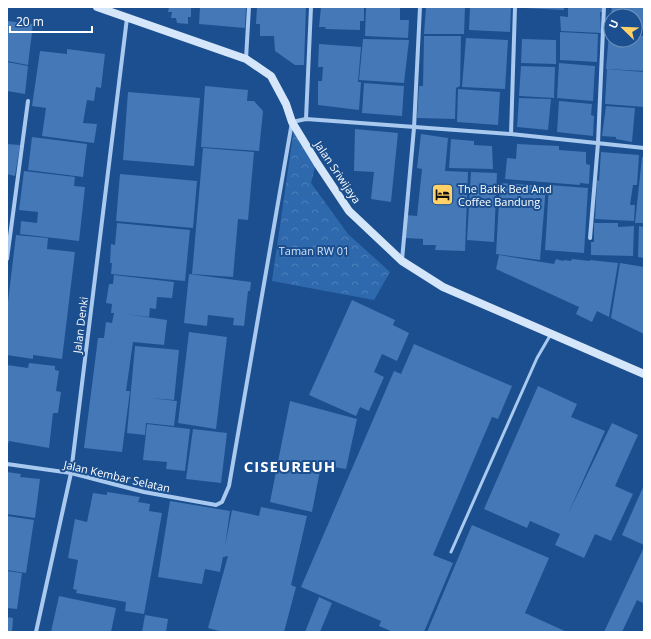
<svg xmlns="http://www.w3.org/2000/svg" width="651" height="639" viewBox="0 0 651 639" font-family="'Open Sans',sans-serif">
  <defs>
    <pattern id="park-crowns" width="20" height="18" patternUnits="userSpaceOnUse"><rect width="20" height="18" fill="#2e69ad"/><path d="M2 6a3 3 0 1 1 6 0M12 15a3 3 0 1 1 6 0" fill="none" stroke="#4d80b9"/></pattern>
  </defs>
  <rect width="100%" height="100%" fill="#1b4f8f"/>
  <polygon fill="url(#park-crowns)" points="294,128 315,167 311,183 348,234 390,272 374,300 272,281"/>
  <g fill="#4478b7">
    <polygon points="169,7 191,7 191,17 188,17 188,24 177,23 176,18 171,18 172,12 168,12"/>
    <polygon points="200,7 246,7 245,28 199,24"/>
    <polygon points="257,7 306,7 304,65 295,65 275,51 274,36 260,36 260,24 256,24"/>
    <polygon points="321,7 364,7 364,21 360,21 360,30 325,29 326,27 319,27"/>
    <polygon points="366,7 400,7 400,20 409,20 408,38 365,36"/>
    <polygon points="426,7 465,7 464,34 424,34"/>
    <polygon points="470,7 511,7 510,32 469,30"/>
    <polygon points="524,7 564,7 564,10 524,8"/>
    <polygon points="568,7 604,7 604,12 600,12 601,33 561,31 560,16 568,17"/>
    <polygon points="612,7 644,7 644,29 635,28 635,16 611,16"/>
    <polygon points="7,21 33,24 28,65 7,61"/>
    <polygon points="560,32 598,34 597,62 560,60"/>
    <polygon points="609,34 611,34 611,40 635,40 635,35 644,36 644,71 606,69"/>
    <polygon points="424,36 461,36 460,86 456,88 455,119 417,118 419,86 423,86"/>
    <polygon points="466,38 508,40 505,89 462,87"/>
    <polygon points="363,39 409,40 404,83 359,80"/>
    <polygon points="522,39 556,40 556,64 521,63"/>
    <polygon points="319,44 361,47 358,82 361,82 359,110 318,105 318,81 322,81 323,67 318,67"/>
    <polygon points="67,49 105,54 101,88 96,87 94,101 87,100 83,123 97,124 94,143 42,136 46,108 32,106 40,51 67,54"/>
    <polygon points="7,62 28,66 25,94 7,91"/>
    <polygon points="559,63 595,66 593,101 557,98"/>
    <polygon points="521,66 555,67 554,98 519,96"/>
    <polygon points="607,69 644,72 644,107 605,104"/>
    <polygon points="364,83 404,86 402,116 362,113"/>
    <polygon points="205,86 248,90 247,101 254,101 263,111 259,151 201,147"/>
    <polygon points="458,89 500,92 498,125 457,122"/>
    <polygon points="128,92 200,98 194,166 123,160"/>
    <polygon points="519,98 551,99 548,130 517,127"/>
    <polygon points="559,101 592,104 591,115 594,116 593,136 557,132"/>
    <polygon points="606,106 635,108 632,142 616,139 616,137 602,136"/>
    <polygon points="355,129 398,133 391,202 371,199 374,172 354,171"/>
    <polygon points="421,134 448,138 445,171 468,172 465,251 435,250 436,245 423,245 423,239 406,238 407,215 417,216 422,169 417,168"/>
    <polygon points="32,137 87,144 83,177 28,170"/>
    <polygon points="451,139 474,141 474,145 492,146 493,169 449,168"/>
    <polygon points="7,144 20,145 15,176 7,174"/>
    <polygon points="517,144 559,146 559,150 586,152 586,164 590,165 589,184 580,183 580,185 505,179 507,158 516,159"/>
    <polygon points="203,148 254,152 248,220 238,219 233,277 192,274"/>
    <polygon points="601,152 639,155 637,185 633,185 630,205 635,205 634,221 595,219 597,180 599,181"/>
    <polygon points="642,157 644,157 644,223 635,223"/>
    <polygon points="24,171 75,177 74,186 85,187 79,241 20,234 21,221 37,223 38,212 19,210"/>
    <polygon points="471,172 497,173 494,242 467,240"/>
    <polygon points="120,174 197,181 193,228 116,221"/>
    <polygon points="500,183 546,186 540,260 496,254"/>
    <polygon points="549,185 588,188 584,253 545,250"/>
    <polygon points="117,223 190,230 185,281 111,274 112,263 110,263 111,244 115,245"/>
    <polygon points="594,223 618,223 618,227 634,226 633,256 591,255 591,242 594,242"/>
    <polygon points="639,226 644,227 644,258 638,257"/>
    <polygon points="16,235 48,238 47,249 75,252 62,359 33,355 33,359 7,355 7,310"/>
    <polygon points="499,255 554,264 556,259 563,261 564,260 571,261 572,259 590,261 590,260 618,263 609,317 597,311 592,322 576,314 579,307 496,269"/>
    <polygon points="620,263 644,267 644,334 611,318"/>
    <polygon points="189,274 251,282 250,291 248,291 244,326 233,325 234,318 208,315 207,326 184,323"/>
    <polygon points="114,275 174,282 172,298 157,297 156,309 150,308 149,317 125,314 167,320 164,345 133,342 126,391 130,391 122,452 84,448 98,338 104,338 106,322 112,323 114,313 111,313 112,304 106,303 109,284 113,284"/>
    <polygon points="352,300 395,320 393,325 409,333 397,361 382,354 374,372 384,377 369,411 360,407 356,416 309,395"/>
    <polygon points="189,332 227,337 216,429 178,423"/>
    <polygon points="414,344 512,386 498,419 492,417 433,555 453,563 424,632 393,632 379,626 381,621 301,587 394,371 401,374"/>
    <polygon points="135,346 179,350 174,400 149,398 177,401 174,426 146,423 145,435 127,433"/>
    <polygon points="29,363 55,366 55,370 59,371 56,391 61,392 58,413 53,413 49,448 9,441 7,447 7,365 28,368"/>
    <polygon points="538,386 577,404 571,417 605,431 568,514 612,423 638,435 615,486 633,494 611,541 595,534 584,558 555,545 560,534 530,521 527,528 484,509"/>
    <polygon points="290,401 357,419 346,469 321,465 312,512 270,502"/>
    <polygon points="147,424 190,429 185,471 166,469 167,462 143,460"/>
    <polygon points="193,429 227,433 221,483 186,479"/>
    <polygon points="7,472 21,474 20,477 40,479 35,518 7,514"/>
    <polygon points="644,485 644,545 622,535"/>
    <polygon points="107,492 140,497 138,502 150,504 149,511 162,513 144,614 125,611 126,602 76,593 77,590 73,589 78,560 68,558 75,519 87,522 93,493 107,495"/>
    <polygon points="170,501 230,511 225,546 232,510 259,516 261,507 307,516 291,585 296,587 284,632 223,632 208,628 228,556 223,557 220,572 205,569 202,584 158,577"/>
    <polygon points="7,516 34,520 26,573 7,570"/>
    <polygon points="472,525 549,558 525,613 567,632 427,632"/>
    <polygon points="644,547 644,600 643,603 637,600 622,632 604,632"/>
    <polygon points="7,571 22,573 17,609 7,608"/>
    <polygon points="59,596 116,608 111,632 51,632"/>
    <polygon points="319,597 332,603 320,632 305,632"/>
    <polygon points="145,615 168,619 166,632 142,632"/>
    <polygon points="7,617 13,618 12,632 7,632"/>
  </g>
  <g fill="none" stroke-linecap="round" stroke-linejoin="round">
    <polyline stroke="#a9c9ee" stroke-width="3" points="451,552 537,358 551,334"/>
    <g stroke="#a9c9ee" stroke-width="4">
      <polyline points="246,59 249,7"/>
      <polyline points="306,119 311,7"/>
      <polyline points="511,134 515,7"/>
      <polyline points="590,238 598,143 604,7"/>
      <polyline points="7,259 28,101"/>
      <polyline points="402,260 414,128 420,7"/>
      <polyline points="7,464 71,473 144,492 216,505 222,502 229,486 292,122 306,119 511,134 644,148"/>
      <polyline points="36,632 71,473 127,18"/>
    </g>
    <polyline stroke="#d6e6fa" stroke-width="8" points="97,7 246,59 271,76 286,104 292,122 317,163 349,211 402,261 443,287 644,374"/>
  </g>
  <defs>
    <symbol id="hotel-square" viewBox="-11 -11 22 22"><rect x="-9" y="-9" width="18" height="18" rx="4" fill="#ffd166" stroke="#1b4f8f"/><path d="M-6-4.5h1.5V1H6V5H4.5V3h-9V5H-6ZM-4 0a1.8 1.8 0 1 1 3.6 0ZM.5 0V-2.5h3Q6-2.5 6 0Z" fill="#111"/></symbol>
  </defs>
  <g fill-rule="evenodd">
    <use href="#hotel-square" x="430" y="182" width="25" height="25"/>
  </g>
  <g text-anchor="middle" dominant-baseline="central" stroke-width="4" stroke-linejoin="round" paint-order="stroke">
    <g font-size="11" fill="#fff" stroke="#1b4f8f">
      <text transform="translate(338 172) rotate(56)">Jalan Sriwijaya</text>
      <text transform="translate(80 325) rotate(-83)">Jalan Denki</text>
      <text transform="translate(117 476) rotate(13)">Jalan Kembar Selatan</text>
    </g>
    <g font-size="11" fill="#fff" stroke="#1b4f8f" text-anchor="start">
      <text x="458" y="188">The Batik Bed And<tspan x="458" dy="13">Coffee Bandung</tspan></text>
    </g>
    <g font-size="11" fill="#cfe3fa" stroke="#1b4f8f">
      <text x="314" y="250">Taman RW 01</text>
    </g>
    <g font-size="15" font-weight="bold" letter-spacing="1" fill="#fff" stroke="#1b4f8f">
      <text x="290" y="466">CISEUREUH</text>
    </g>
  </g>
  <rect width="651" height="639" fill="none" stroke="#ffffff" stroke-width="16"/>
  <g transform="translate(623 28) rotate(293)"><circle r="19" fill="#1b4f8f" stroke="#7695bc"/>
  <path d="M0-3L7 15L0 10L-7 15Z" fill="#ffd166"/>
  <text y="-6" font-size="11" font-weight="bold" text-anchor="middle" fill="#ffffff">U</text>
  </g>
  <path d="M10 26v6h82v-6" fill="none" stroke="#ffffff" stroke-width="2"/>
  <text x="16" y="26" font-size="12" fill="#ffffff" stroke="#1b4f8f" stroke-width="3" paint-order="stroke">20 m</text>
</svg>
